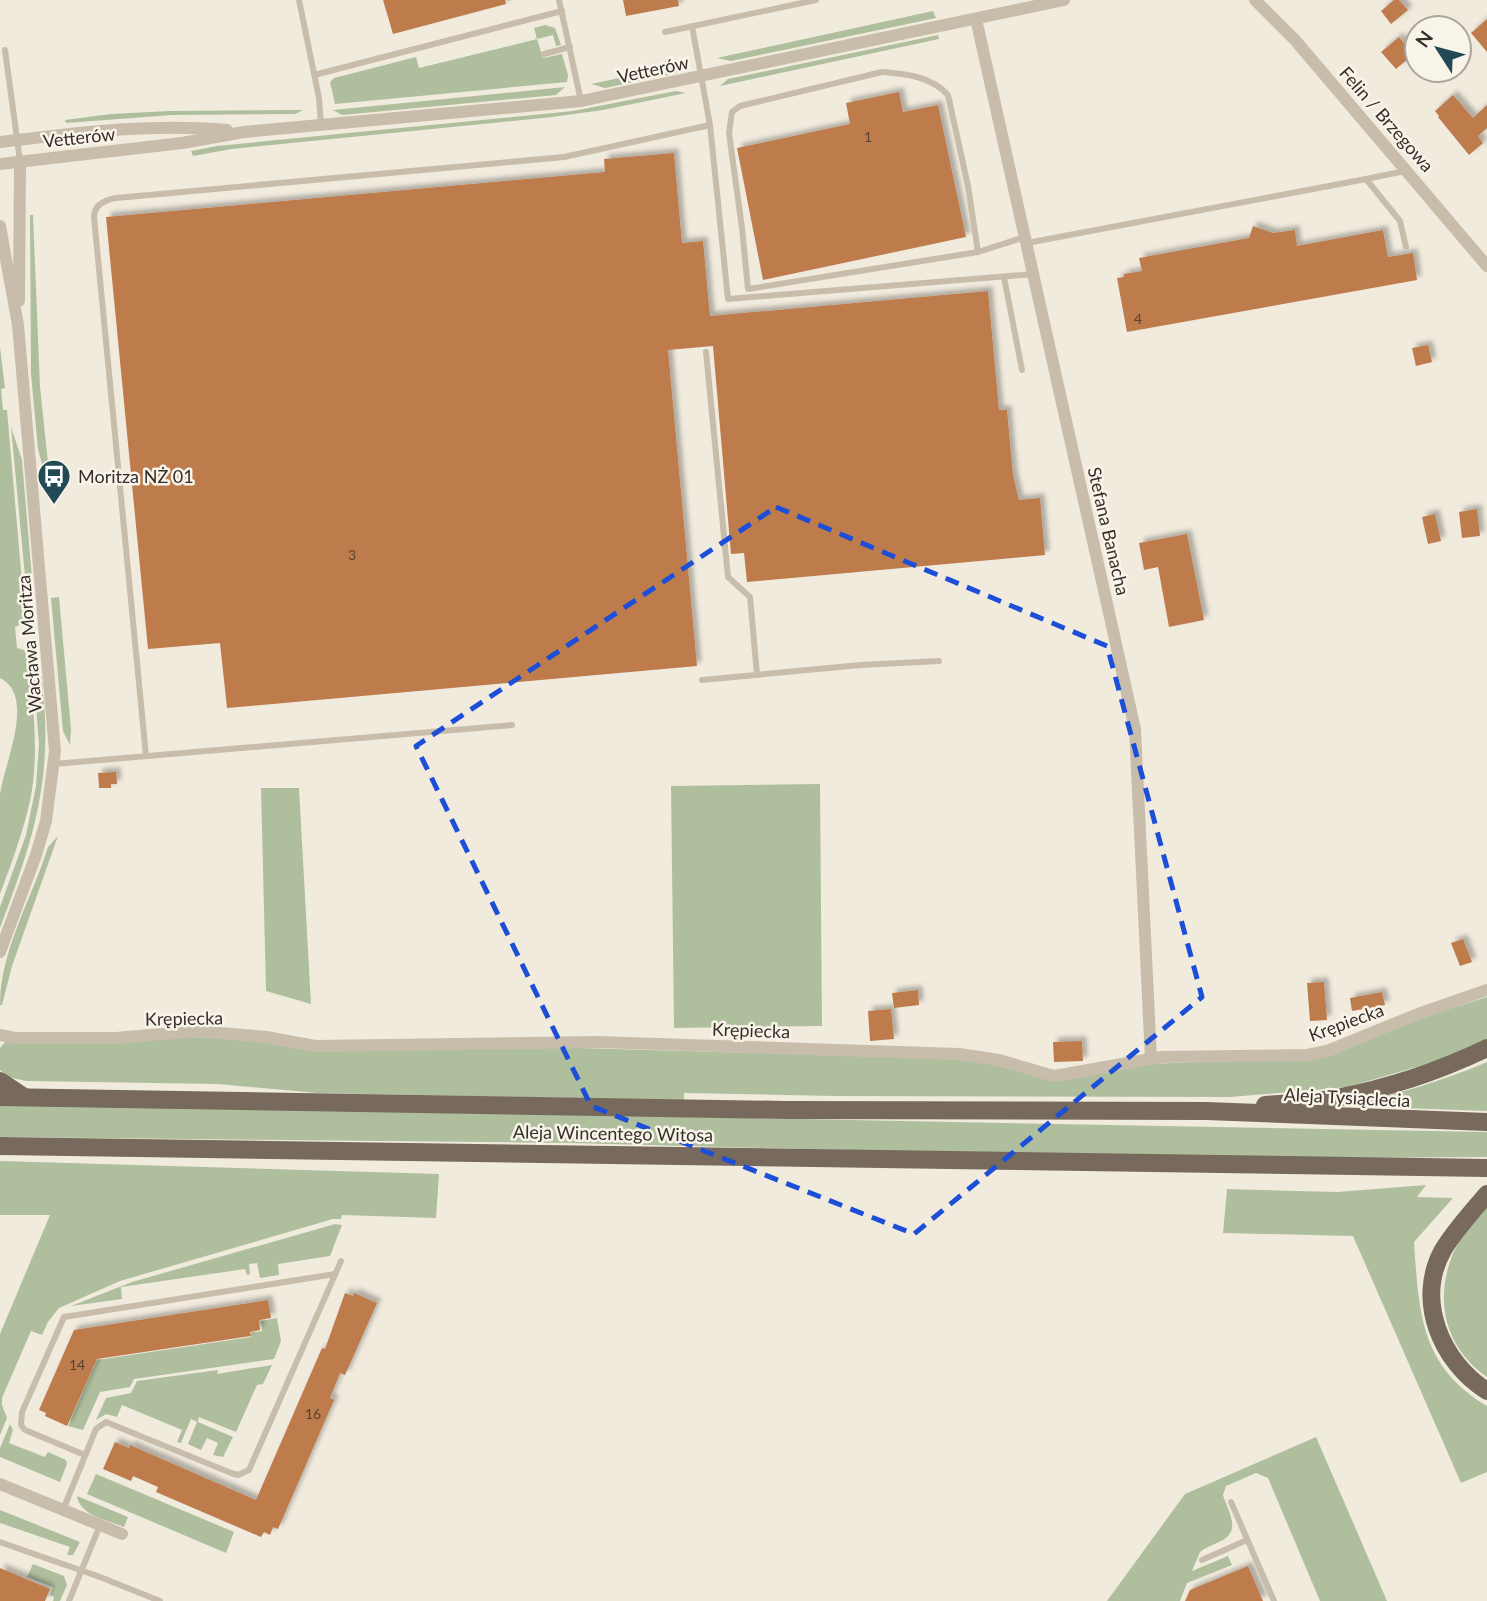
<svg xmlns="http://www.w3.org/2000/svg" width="1487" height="1601" viewBox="0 0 1487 1601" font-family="Lato,sans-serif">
  <defs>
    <filter id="shadow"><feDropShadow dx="4.5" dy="-4.5" stdDeviation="2" flood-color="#0004"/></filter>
  </defs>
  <rect width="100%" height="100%" fill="#f1ebde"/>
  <g fill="#afbf9e">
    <polygon points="933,11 936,18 731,61 717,58"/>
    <polygon points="545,25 555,28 561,45 556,46 553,35 537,39 543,58 562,54 568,75 567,82 335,104 330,82 334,78 416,57 419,68 537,39 534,28"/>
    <polygon points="938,35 939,39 720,86 728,79"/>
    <polygon points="685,64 676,73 668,75 605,88 591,84"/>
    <polygon points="565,87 556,95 342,115 333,110"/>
    <polygon points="676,91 686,93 603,110 552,117 232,149 193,156 191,151 217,146 573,111"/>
    <polygon points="303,110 295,114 172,115 66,123 65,120 111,114 169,111"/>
    <polygon points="30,215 33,215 40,387 49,472 44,472 38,449 31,374"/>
    <path d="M0,347L5,388L1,389L3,410H7L25,616L21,621L22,624L15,627L17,648L24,650L29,662C33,706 39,752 31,796C24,830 12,862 0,894C0,862 0,827 0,795C3,766 37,696 0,678Z"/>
    <polygon points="11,427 22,460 33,590 30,590 26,587"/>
    <polygon points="59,597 71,729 70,745 63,731 51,598"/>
    <path d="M32,656C44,668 42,687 44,702C51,789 30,848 0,928V907L26,835L36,786L39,744Z"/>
    <polygon points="820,784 822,1026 674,1028 671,786"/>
    <polygon points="261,788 299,788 311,1004 266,991"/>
    <path d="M58,836L12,966L2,1005H0C0,950 32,899 48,847Z"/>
    <path d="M1487,997V1039L1440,1060L1348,1087L1231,1097L834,1096L684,1093V1100L317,1093L217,1084L26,1081L8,1077L0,1070V1048L5,1042L140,1041L190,1037L973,1059L1043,1078L1149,1064L1329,1056C1348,1050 1365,1040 1384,1032C1418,1019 1452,1008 1487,997Z"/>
    <path d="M1487,1062V1111L1345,1106C1394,1095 1440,1082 1487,1062Z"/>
    <polygon points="0,1104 1487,1132 1487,1157 1333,1158 1007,1154 570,1143 0,1137"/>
    <polygon points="0,1161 439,1174 436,1218 342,1215 341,1219 333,1219 120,1281 59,1308 48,1322 42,1335 31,1331 2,1398 2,1405 7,1418 0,1435 0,1334 50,1215 0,1215"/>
    <path d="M1426,1185L1417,1197L1453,1198L1414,1242C1419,1312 1420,1366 1487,1406V1472L1461,1483L1353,1236L1223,1233L1227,1189L1337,1192Z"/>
    <path d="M1487,1208V1377C1446,1349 1434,1302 1452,1256C1459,1238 1474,1223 1487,1208Z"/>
    <polygon points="335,1224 342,1225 330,1256 278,1264 279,1275 260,1278 257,1263 249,1264 250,1274 247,1275 245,1269 121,1287 122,1299 71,1306 132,1282"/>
    <polygon points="277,1318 281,1341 274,1359 134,1379 130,1387 100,1392 83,1430 68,1426 97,1360 251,1337 251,1333 262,1331 261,1321"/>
    <polygon points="272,1365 263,1384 257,1385 236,1432 199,1417 198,1422 233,1437 223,1457 213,1455 218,1443 207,1438 201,1450 188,1444 197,1422 191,1419 181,1443 177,1442 182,1430 122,1405 117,1417 106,1414 96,1420 106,1398 131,1393 137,1381 218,1370 217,1374"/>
    <polygon points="10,1424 13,1430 9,1443 45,1457 48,1452 66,1460 67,1464 60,1482 0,1457 0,1448"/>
    <path d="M1316,1437L1387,1601H1320L1268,1478L1256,1473L1226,1486L1223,1495C1228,1511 1242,1531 1221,1541C1213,1545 1206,1547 1200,1552L1192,1571L1228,1556L1232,1565L1187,1583L1180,1601H1107L1185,1494Z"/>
    <polygon points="96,1474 234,1532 226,1553 87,1494"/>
    <path d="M77,1496L128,1517L124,1527C108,1520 80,1516 77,1496Z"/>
    <polygon points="0,1510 80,1542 73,1555 67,1555 70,1547 0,1523"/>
    <polygon points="33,1564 64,1576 67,1585 60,1601 53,1601 54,1597 50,1595 53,1587 27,1577"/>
  </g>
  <g fill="#be7b4e" filter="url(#shadow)">
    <polygon points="383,0 505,0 506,4 393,34"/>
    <polygon points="623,0 678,0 679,6 626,16"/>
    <polygon points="1394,0 1399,0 1408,10 1391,24 1381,11"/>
    <polygon points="1487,19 1487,52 1471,33"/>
    <polygon points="1399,37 1407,47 1404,50 1410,57 1396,69 1381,52"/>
    <polygon points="899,92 903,112 938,105 966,237 763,280 737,148 850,124 846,103"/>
    <polygon points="1453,95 1473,118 1487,105 1487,128 1478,136 1483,143 1469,155 1438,117 1439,116 1435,111"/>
    <polygon points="674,153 682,243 703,241 710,316 988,291 999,410 1007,410 1013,475 1019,500 1040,498 1045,555 747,582 744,553 731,554 713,346 668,350 697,666 227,708 220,643 148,649 106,217 605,172 604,159"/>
    <polygon points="1253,226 1273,233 1295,230 1297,246 1383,230 1388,257 1413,253 1417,280 1127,332 1117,278 1124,277 1124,274 1142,271 1139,258 1249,238"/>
    <polygon points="1428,345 1432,362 1416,366 1412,348"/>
    <polygon points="1477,509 1480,536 1462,538 1459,512"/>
    <polygon points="1435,514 1441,541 1428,544 1422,517"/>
    <polygon points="1187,534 1204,620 1169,627 1158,567 1144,570 1139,543"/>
    <polygon points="116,772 117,784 111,784 111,788 99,788 98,773"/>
    <polygon points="1463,939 1472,962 1460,966 1451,943"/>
    <polygon points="1324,982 1327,1020 1310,1021 1307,983"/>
    <polygon points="918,990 919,1005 894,1008 892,993"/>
    <polygon points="1382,992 1385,1005 1352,1011 1350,998"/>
    <polygon points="891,1009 894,1039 870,1041 868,1011"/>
    <polygon points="1082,1041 1083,1061 1054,1062 1053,1042"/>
    <polygon points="345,1293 353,1296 354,1293 377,1303 345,1375 340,1373 330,1398 334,1400 278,1529 273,1527 270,1535 264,1532 261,1537 156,1492 158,1487 133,1476 131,1481 103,1469 115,1442 129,1448 130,1445 256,1500 322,1348 325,1349"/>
    <polygon points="268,1300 271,1318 259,1320 260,1330 250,1332 251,1336 97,1359 67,1426 45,1416 46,1413 39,1410 74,1330"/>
    <polygon points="1248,1566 1263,1601 1185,1601 1190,1590"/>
    <polygon points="0,1568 50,1589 45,1601 0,1601"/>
  </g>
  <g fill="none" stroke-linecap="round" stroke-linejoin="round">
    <g stroke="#c8bdaa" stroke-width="6">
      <polyline points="299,0 319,98 321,125"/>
      <polyline points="559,0 581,101"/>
      <polyline points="692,26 710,125 728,299 1034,274"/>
      <polyline points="665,32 816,0"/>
      <polyline points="5,50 20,161"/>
      <polyline points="544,54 570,47"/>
      <path d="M882,72C905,74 931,76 948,95L968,186L978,252L748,289L742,228L729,133L732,112L740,106Z"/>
      <polyline points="314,75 562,11"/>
      <polyline points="1366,179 1405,171"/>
      <polyline points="1027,243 1366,179 1400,221 1406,247"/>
      <polyline points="978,252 1025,237"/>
      <polyline points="1004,277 1022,370"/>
      <polyline points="706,352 728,577 750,597 757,675"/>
      <polyline points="702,680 861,665 939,661"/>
      <path d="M146,756L94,217C94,205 105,200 116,198L564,157L710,125"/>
      <polyline points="54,764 512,725"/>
      <polyline points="85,1455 25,1430 21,1425 22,1412 64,1317 335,1274"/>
      <polyline points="1231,1502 1274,1601"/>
      <polyline points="63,1510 96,1429 106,1422 231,1473 238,1475 249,1470 341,1261"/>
      <polyline points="0,1542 100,1577 160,1601"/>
      <polyline points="1202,1560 1247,1540"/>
      <polyline points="69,1601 100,1525"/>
    </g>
    <g stroke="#c8bdaa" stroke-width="12">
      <polyline points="1255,0 1295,40 1487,266"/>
      <polyline points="976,19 1135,729 1151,1059"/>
      <path d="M0,142C76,133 150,123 227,130"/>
      <polyline points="0,164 182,143 244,132 581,101 1064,0"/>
      <polyline points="0,226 18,325 55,751 46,821 36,855 0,952"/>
      <polyline points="19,301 20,161"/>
      <polyline points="0,1035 15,1038 116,1038 197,1031 266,1037 315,1046 598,1042 959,1054 999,1060 1054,1076 1162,1057 1307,1055 1327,1051 1418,1014 1487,990"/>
      <polyline points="0,1484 122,1534"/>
    </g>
    <g stroke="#77695b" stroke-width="18">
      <polyline points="0,1081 24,1097"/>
      <polyline points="0,1097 786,1110 1206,1111 1487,1122"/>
      <path d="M1265,1105C1289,1103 1313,1102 1336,1098C1388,1088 1439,1071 1487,1048"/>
      <polyline points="0,1146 1487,1168"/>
      <path d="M1487,1194C1472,1212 1455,1230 1443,1250C1415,1300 1441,1362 1487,1391"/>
    </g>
  </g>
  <path fill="none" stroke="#1d4ed8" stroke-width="5" stroke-dasharray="14 9" stroke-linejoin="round" d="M776,507L1107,646L1202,997L914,1234L591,1106L416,746Z"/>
  <defs>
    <symbol id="bus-pin" viewBox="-11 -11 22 30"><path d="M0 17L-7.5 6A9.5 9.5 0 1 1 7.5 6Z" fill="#214a55" stroke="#f9f4ea"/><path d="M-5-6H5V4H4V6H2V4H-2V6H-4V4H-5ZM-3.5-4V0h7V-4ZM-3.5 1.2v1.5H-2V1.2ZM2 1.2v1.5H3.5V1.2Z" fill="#fff"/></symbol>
  </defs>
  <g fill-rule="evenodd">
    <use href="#bus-pin" x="35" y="457" width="38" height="52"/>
  </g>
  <g text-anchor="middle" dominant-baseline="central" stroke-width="5" stroke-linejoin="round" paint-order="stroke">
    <g font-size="14" fill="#584232">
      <text x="868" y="136">1</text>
      <text x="1138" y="318">4</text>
      <text x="352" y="554">3</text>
      <text x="77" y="1364">14</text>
      <text x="313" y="1413">16</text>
    </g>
    <g font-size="18" fill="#362f29" stroke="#f9f4ea">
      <text transform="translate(653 69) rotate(-12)">Vetterów</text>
      <text transform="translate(1387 119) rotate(49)">Felin / Brzegowa</text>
      <text transform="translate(79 137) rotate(-6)">Vetterów</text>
      <text transform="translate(1109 531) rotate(77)">Stefana Banacha</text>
      <text transform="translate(29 644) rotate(-95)">Wacława Moritza</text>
      <text transform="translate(184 1018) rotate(-1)">Krępiecka</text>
      <text transform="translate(1346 1022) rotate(-20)">Krępiecka</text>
      <text transform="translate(751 1030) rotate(2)">Krępiecka</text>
      <text transform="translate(1347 1097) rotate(3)">Aleja Tysiąclecia</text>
      <text transform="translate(613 1133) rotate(1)">Aleja Wincentego Witosa</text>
    </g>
    <g font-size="18" fill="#362f29" stroke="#f9f4ea" text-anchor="start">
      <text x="78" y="476">Moritza NŻ 01</text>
    </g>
  </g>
  <g transform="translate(1438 49) rotate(306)"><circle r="33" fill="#f9f4ea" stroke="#aba59d" stroke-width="2"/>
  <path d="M0-5L12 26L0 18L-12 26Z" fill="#214a55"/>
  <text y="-10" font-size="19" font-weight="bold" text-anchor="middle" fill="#362f29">N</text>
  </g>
</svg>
